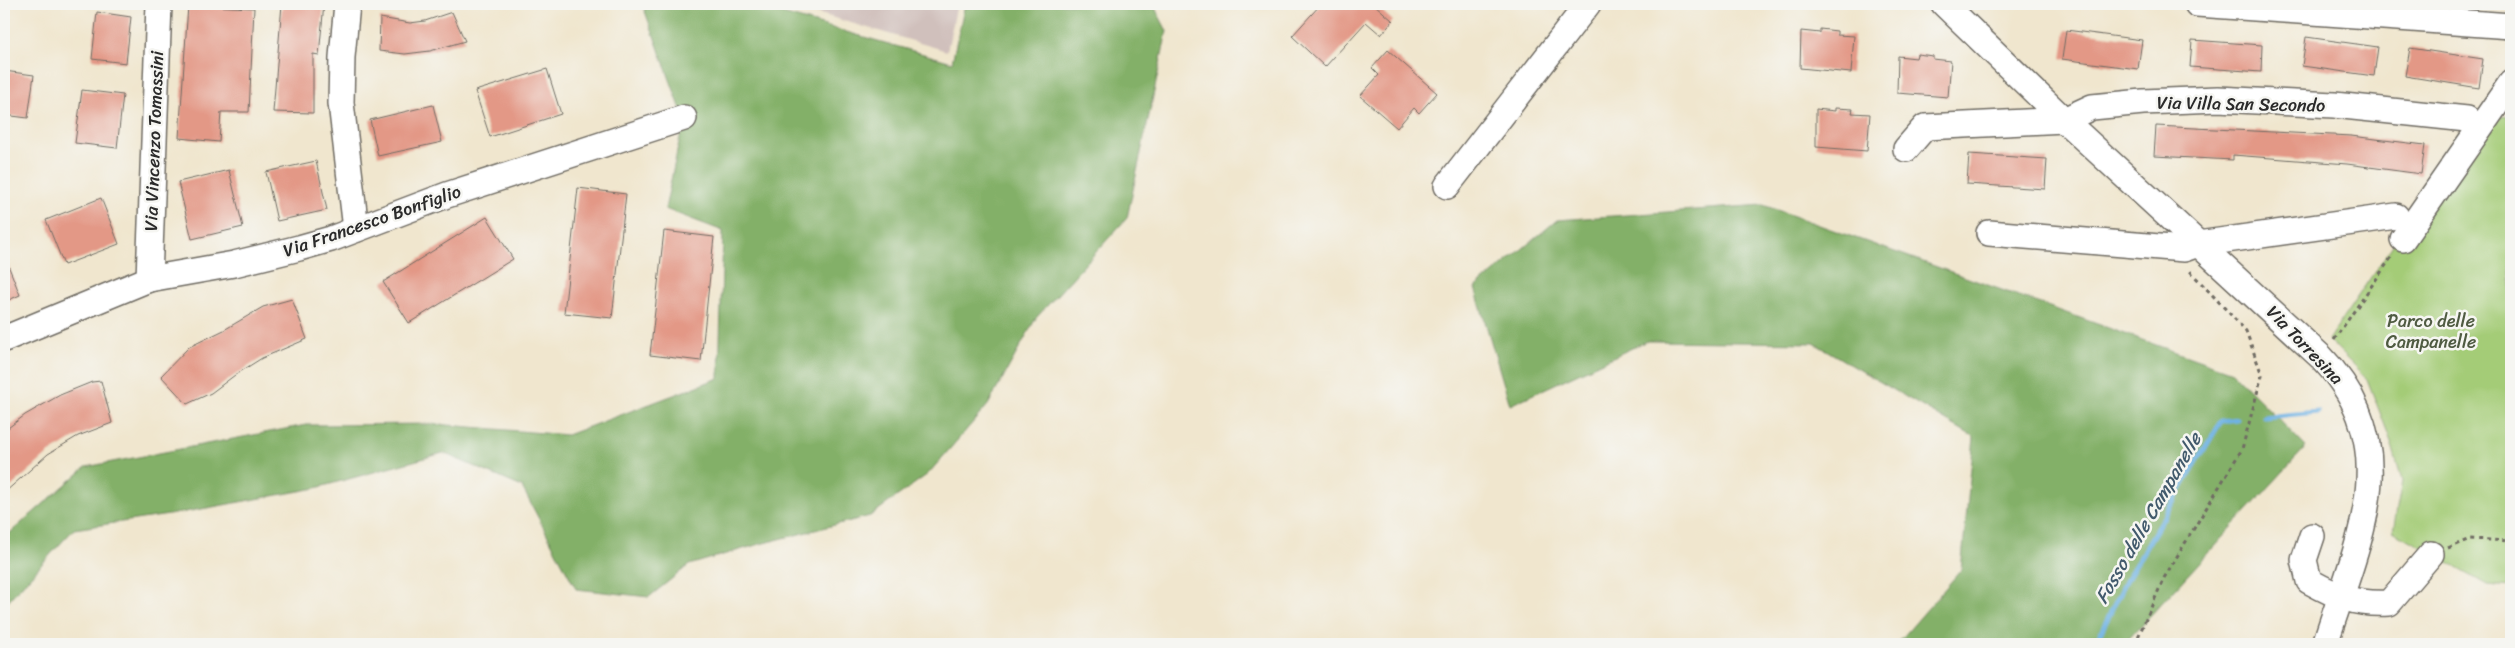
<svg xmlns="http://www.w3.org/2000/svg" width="2515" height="648" viewBox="0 0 2515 648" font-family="Sriracha,sans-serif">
  <rect width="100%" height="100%" fill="#f6f6f2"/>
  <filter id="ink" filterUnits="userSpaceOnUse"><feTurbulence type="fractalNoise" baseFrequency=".02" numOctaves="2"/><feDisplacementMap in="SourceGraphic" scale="10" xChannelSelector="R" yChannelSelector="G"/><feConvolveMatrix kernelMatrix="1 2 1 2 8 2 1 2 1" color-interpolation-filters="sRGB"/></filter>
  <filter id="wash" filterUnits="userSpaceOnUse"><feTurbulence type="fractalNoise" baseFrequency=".0096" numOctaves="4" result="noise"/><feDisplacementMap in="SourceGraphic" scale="20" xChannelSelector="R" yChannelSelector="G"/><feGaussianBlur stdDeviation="1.12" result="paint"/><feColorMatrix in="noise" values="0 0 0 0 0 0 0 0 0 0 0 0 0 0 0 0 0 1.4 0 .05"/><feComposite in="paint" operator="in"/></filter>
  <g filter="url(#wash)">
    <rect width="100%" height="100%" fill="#f0e6ce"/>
    <polygon fill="#d0c0bc" points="786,4 957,4 947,51"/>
    <polygon fill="#a4cc77" stroke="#687c51" points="2499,116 2511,117 2511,587 2487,585 2393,531 2402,481 2389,436 2367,379 2328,340 2397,239"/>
    <g fill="#83b068" stroke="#576e4a">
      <polygon points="645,4 748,4 952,62 965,4 1153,4 1167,31 1127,218 1036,318 988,405 928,474 870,516 760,544 689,565 649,597 576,589 522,487 443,453 316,488 169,515 74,529 4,605 4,538 86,467 306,425 435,424 567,435 719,378 723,231 665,209 684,118 643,6"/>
      <polygon points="1763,205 2232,372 2306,447 2124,644 1897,644 1961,570 1974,437 1814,343 1647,341 1510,405 1475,288 1557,220"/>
    </g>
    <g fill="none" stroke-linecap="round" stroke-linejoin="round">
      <g stroke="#6eb2e4" stroke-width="5">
        <polyline points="2264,417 2318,412"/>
        <polyline points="2095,644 2128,577 2221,421 2237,419"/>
      </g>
    </g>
    <g id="blocks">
      <g fill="#e39886">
        <polygon points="282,4 324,4 319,55 313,54 313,113 273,112"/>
        <polygon points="1321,4 1374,4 1393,21 1381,35 1366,22 1325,67 1292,36"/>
        <polygon points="188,5 254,8 249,112 221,112 219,142 179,138"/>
        <polygon points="97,12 131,17 126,63 92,59"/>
        <polygon points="452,12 465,41 430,51 405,54 379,51 380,18 410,23 425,21"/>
        <polygon points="1820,29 1837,31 1837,35 1854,36 1851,73 1800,68 1801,31 1820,33"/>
        <polygon points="2066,30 2142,40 2138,69 2062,59"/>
        <polygon points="2306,37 2378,47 2374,76 2302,66"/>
        <polygon points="2192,40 2262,45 2261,72 2190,67"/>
        <polygon points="2410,48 2483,59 2479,88 2405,76"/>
        <polygon points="1388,50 1437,93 1419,113 1414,108 1397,128 1360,96 1379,75 1372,68"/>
        <polygon points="1917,54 1933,56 1933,59 1951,61 1948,97 1897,93 1898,56 1916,58"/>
        <polygon points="547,69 561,114 490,137 475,91"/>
        <polygon points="4,71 34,75 28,118 4,115"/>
        <polygon points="82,90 123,95 117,148 75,143"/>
        <polygon points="433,105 442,142 378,156 370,120"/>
        <polygon points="1835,108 1853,109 1852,113 1870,114 1867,151 1816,147 1816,109 1835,111"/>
        <polygon points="2156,126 2351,136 2425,145 2421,174 2347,164 2233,155 2233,160 2154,156"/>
        <polygon points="1969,154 2047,159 2045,189 1967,184"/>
        <polygon points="316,161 327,210 277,221 266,172"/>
        <polygon points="229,170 243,227 192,239 178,182"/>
        <polygon points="578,188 626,194 612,318 564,313"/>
        <polygon points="101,198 119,244 64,265 46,220"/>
        <polygon points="487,217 513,259 409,323 383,282"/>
        <polygon points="664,231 714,237 701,361 650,355"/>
        <polygon points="4,255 20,295 4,302"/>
        <polygon points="292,299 307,339 262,358 235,375 211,393 187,404 161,376 189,347 224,330 263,307"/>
        <polygon points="101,381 112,423 78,436 48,454 4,493 4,431 25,415 60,395 92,382"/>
      </g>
    </g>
  </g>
  <g filter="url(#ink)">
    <use href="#blocks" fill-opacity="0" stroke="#706c64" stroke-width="1"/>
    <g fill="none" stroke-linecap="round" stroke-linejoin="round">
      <defs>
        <g id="minor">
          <polyline points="347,4 342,57 341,103 356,229"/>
          <path d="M1944,4L2064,120L2321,357C2408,446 2357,543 2325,644"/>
          <polyline points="2197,4 2511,26"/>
          <polyline points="1906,149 1925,127 2064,120 2092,107 2143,102 2218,99 2334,105 2467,119"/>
          <polyline points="1447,186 1588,4"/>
          <polyline points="1989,233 2184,249 2198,244 2396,216"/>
          <polyline points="2403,239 2511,83"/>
          <polyline points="149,279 159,4"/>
          <polyline points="4,339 149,279 234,264 299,248 331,239 447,195 684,118"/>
          <path d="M2312,536L2304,560L2309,581C2338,597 2356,605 2389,603L2431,554"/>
        </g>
      </defs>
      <use href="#minor" stroke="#706c64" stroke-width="28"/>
      <g stroke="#706c64" stroke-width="3" stroke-dasharray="4 4" stroke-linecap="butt">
        <polyline points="2334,340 2393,255"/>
        <polyline points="2511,391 2507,422 2511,439"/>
        <polyline points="2448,548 2470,539 2511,541"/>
        <polyline points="2135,644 2164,578 2242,449 2262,375 2246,331 2188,269"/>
      </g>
      <use href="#minor" stroke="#fff" stroke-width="25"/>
    </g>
  </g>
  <g text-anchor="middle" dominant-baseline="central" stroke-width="5" stroke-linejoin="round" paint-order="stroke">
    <g font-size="18" fill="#2b2b2b" stroke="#f6f6f2">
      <text transform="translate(2241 104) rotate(1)">Via Villa San Secondo</text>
      <text transform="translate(154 141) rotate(-88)">Via Vincenzo Tomassini</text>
      <text transform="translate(372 221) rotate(-19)">Via Francesco Bonfiglio</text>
      <text transform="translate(2305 345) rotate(46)">Via Torresina</text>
    </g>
    <g font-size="18" fill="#4f5b42" stroke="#f6f6f2">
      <text x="2431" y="321">Parco delle<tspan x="2431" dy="21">Campanelle</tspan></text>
    </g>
    <g font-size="19" font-style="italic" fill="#425a6c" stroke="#f6f6f2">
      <text transform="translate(2148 518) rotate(-60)">Fosso delle Campanelle</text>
    </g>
  </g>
  <rect width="2515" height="648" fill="none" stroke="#f6f6f2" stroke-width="20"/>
</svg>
